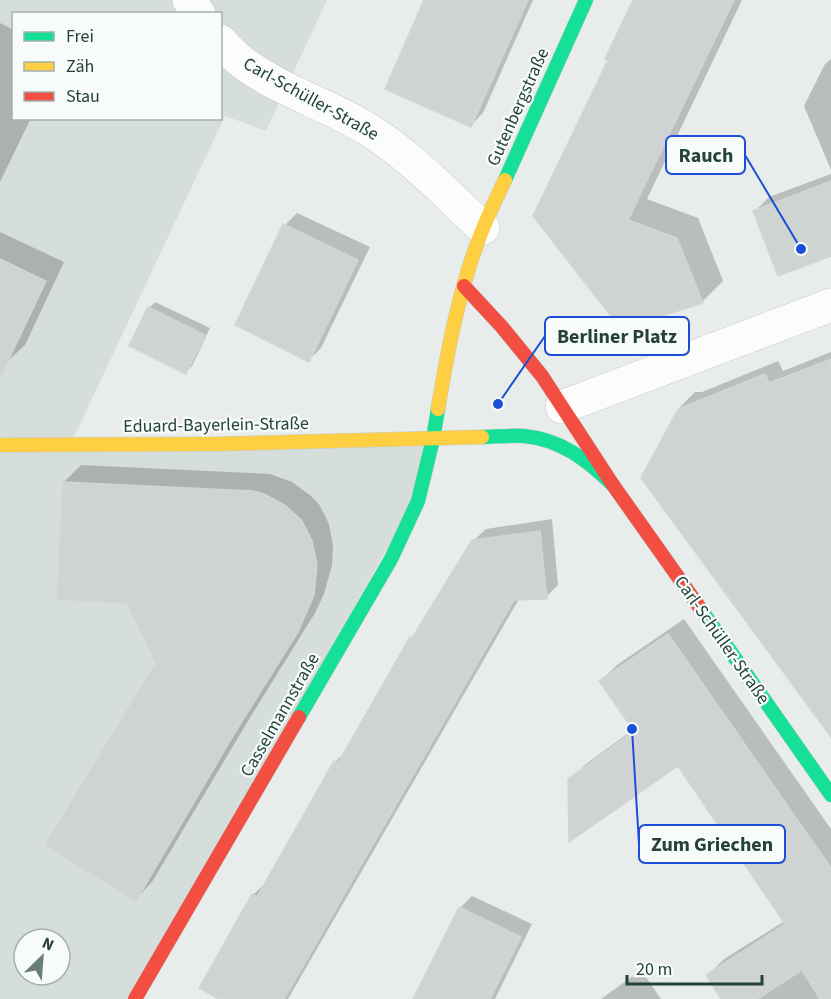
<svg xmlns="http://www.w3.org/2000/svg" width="831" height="999" viewBox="0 0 831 999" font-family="'Source Sans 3',sans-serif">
  <rect width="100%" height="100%" fill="#e8edeb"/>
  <path fill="#d6dedb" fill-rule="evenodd" d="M0,0H327L266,131L225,116L68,450L428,443L415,499L132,999H0ZM14,14H220V118H14ZM24,939H60V975H24Z"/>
  <g fill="#0003">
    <polygon points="425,0 533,0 483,113 471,125"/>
    <polygon points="635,0 742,0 647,199 698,218 723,281 702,302 622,328 610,59"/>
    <polygon points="0,23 14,30 14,118 31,118 0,182"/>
    <polygon points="831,59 831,170 804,106 825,64"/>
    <polygon points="831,174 831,254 755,211 769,197"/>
    <polygon points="297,213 370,247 321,348 309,360 285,225"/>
    <polygon points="0,232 64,262 25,345 6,363 0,360"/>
    <polygon points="155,302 210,328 192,366 186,372 149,308"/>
    <polygon points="831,352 831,735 643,477 681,406 695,392 702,392 778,361 783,371"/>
    <polygon points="81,465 270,474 292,482 311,496 319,504 329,524 333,546 332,565 324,594 315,613 251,716 152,882 136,899 158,663 128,602 64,482"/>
    <polygon points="552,519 558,585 546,597 519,599 288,999 222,999 253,895 265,883 335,762 347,750 412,638 473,541 486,529"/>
    <polygon points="684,619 831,829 831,999 723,999 708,975 724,959 785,921 678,764 570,780 586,764 634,729 601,681 617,665"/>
    <polygon points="472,896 532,924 495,999 415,999 460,908"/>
    <polygon points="641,970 661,999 601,999"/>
  </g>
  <g fill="#cfd4d2" stroke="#d1d6d4" stroke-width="1.5">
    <polygon points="424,0 528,0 471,127 385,89"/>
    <polygon points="633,0 734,0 628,220 677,238 703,303 621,329 533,216 608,60 605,59"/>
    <polygon points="831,181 831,256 778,276 753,211"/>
    <polygon points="283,224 358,260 309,362 235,325"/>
    <polygon points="0,259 46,281 0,378"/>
    <polygon points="148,307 205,335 186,374 129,346"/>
    <polygon points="831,359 831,737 641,478 678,409 765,374 769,383"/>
    <polygon points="63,482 253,491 264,494 285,505 302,521 312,541 317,564 314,595 298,632 234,734 136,901 45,845 156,663 127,603 57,599"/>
    <polygon points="540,531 547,599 514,600 284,999 219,999 199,988 252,894 257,897 334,761 338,763 410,637 412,638 472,540"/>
    <polygon points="668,634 831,868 831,999 820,999 802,970 757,999 721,999 706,975 785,924 678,766 569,842 568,779 634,731 599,681"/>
    <polygon points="459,907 521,937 490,999 413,999"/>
  </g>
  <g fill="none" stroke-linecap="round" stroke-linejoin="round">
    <defs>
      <g id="street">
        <polyline points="189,0 199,14"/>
        <path d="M220,41C228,49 235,57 243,63C281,91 329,105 369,130C411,156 447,195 483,228"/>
        <polyline points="562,407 831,305"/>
      </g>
      <g id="fast">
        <polyline points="505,180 586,0"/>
        <path d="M482,437C496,437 511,435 524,436C561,439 588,461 613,485"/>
        <polyline points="700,608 831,795"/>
        <polyline points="299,717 391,559 418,501 433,439 438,409"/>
      </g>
      <g id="slow">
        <path d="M438,409C448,348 460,284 484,226C490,211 498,195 505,180"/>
        <polyline points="0,445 217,444 482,437"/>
      </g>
      <g id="jam">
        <polyline points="464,286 502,327 542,376 613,485 700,608"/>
        <polyline points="135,999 299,717"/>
      </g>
    </defs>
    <use href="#street" stroke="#c5cac8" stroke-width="34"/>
    <use href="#fast" stroke="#c3cbc8" stroke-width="15"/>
    <use href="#slow" stroke="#c3cbc8" stroke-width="15"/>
    <use href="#jam" stroke="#c3cbc8" stroke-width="15"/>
    <use href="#street" stroke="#fcfcfc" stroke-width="33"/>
    <use href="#fast" stroke="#16e098" stroke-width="14"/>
    <use href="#slow" stroke="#ffcf43" stroke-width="14"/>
    <use href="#jam" stroke="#f24e42" stroke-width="14"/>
  </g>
  <g text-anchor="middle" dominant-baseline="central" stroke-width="4.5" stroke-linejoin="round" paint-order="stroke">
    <g font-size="18" fill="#24423a" stroke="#f7fbf9">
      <text transform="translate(311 99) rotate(29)">Carl-Schüller-Straße</text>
      <text transform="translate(518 107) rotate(-66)">Gutenbergstraße</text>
      <text transform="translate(216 425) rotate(-1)">Eduard-Bayerlein-Straße</text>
      <text transform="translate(722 640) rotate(55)">Carl-Schüller-Straße</text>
      <text transform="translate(280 715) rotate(-60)">Casselmannstraße</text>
    </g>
  </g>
  <path fill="none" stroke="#1d4ed8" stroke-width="2" d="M801 249L745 155M498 404L545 336M632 729L639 844"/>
  <g fill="#1d4ed8" stroke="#f7fbf9" stroke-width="2">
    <circle cx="801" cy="249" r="6"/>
    <circle cx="498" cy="404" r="6"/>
    <circle cx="632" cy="729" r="6"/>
  </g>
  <g fill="#f7fbf9" stroke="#1d4ed8" stroke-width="2">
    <rect x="666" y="136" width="79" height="38" rx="6"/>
    <rect x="545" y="317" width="144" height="38" rx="6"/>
    <rect x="639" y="825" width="146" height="38" rx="6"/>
  </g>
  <g font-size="20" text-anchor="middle" font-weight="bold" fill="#24423a">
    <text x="706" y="162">Rauch</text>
    <text x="617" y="343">Berliner Platz</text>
    <text x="712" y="851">Zum Griechen</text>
  </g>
  <rect x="12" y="12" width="210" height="108" fill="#f7fbf9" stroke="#a3b1ad" stroke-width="1.5"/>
  <rect x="24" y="32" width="30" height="9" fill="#16e098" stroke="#a3b1ad" stroke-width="1.5"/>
  <text x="66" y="42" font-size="18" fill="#24423a">Frei</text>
  <rect x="24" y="62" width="30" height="9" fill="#ffcf43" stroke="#a3b1ad" stroke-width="1.5"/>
  <text x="66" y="72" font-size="18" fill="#24423a">Zäh</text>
  <rect x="24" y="92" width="30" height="9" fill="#f24e42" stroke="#a3b1ad" stroke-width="1.5"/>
  <text x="66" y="102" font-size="18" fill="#24423a">Stau</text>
  <g transform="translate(42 957) rotate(25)"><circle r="28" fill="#f7fbf9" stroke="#a3b1ad" stroke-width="1.5"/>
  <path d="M0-4.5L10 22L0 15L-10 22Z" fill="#697e78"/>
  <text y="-9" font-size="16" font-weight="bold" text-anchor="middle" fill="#24423a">N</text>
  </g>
  <path d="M627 975v9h135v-9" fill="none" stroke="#24423a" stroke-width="3"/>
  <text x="636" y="975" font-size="18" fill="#24423a" stroke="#f7fbf9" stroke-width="4.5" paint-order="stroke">20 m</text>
</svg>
